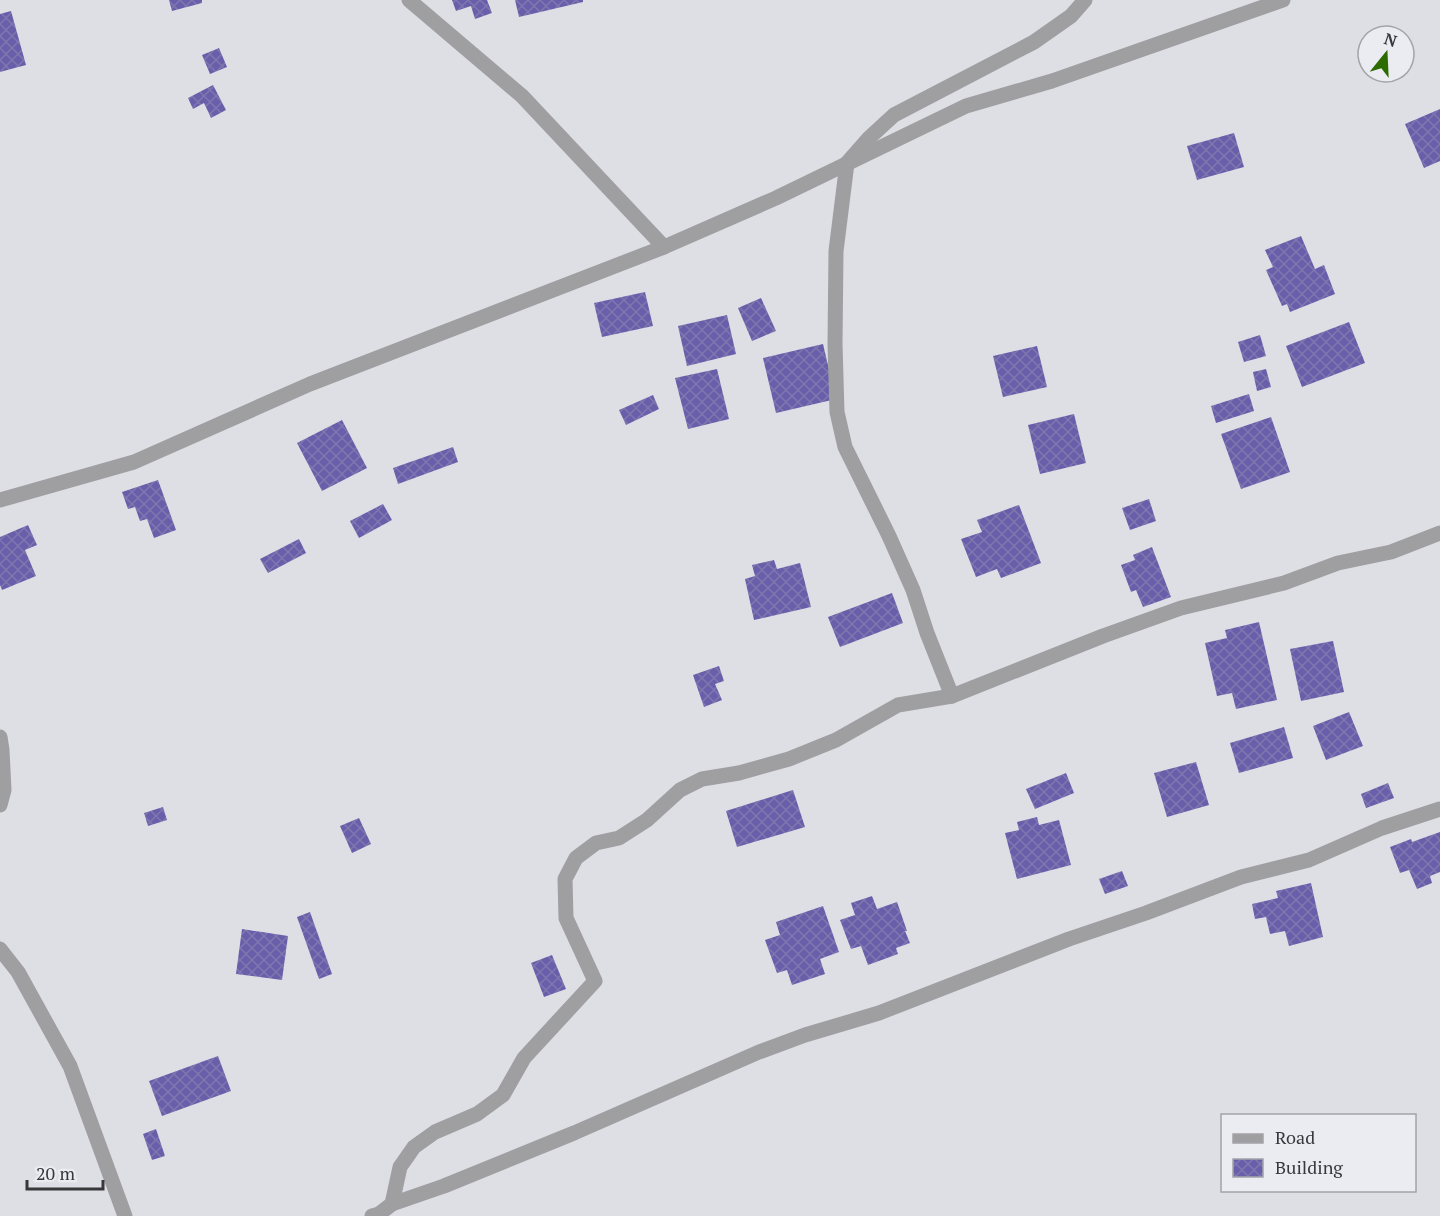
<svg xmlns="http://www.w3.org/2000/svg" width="1440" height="1216" viewBox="0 0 1440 1216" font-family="'PT Serif',serif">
  <defs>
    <pattern id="building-cross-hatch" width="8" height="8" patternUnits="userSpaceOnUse" patternTransform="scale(1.5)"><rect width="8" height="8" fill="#685eaa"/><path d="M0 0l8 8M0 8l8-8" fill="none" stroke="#7f77b0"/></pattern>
  </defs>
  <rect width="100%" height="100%" fill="#dedee5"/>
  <g fill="url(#building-cross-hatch)">
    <polygon points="169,0 202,0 202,3 172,11"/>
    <polygon points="452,0 487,0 492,13 475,19 471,6 456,11"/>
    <polygon points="515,0 583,0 583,2 519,17"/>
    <polygon points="11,11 26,65 0,72 0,14"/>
    <polygon points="219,48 227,67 210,74 202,55"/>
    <polygon points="213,85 226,110 211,118 204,103 193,109 188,98"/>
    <polygon points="1440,109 1440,161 1424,168 1405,124"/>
    <polygon points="1234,133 1244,167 1197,180 1187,146"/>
    <polygon points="1301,236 1315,269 1324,265 1335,294 1290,312 1287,304 1282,306 1266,270 1273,267 1265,250"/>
    <polygon points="645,292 653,326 602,337 594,303"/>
    <polygon points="761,298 776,331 752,341 738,308"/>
    <polygon points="727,315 736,354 687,366 678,326"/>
    <polygon points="1349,322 1365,363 1302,387 1286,346"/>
    <polygon points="1260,335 1266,356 1244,362 1238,342"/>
    <polygon points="823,344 836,399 776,413 763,358"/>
    <polygon points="1037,346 1047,387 1003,397 993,356"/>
    <polygon points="717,369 729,419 688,429 675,378"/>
    <polygon points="1266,369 1271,387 1257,391 1253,372"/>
    <polygon points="1249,394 1254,411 1216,423 1211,406"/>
    <polygon points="653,395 659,409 626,425 619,410"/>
    <polygon points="1074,414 1086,463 1040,474 1028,425"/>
    <polygon points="1271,417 1290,472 1241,489 1221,434"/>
    <polygon points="342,420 367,468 322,491 297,443"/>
    <polygon points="453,447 458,462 398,484 393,468"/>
    <polygon points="158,480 176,530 154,538 147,519 140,521 135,507 128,509 122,492"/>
    <polygon points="1149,499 1156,521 1130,530 1122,508"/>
    <polygon points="383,504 392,520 359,538 350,521"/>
    <polygon points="1019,505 1041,563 1001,578 997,569 976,577 961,539 982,532 977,520"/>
    <polygon points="28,525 37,545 25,550 36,576 2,590 0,585 0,537"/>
    <polygon points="299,539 306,553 268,573 260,559"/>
    <polygon points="1152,547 1171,597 1143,607 1136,590 1131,592 1121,565 1135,560 1133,555"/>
    <polygon points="774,560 777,569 800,563 811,607 754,620 745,579 755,576 752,565"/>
    <polygon points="892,593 903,623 840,647 828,617"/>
    <polygon points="1259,622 1277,700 1236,709 1232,693 1217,696 1205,643 1227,638 1225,630"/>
    <polygon points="1333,641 1344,692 1301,701 1290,649"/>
    <polygon points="719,666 724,681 715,684 722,700 704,707 693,675"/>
    <polygon points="1349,712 1363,746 1326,760 1313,726"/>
    <polygon points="1284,727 1293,758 1239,773 1230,743"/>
    <polygon points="1196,762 1209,805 1167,817 1154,773"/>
    <polygon points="1066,773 1074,793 1035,809 1026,789"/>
    <polygon points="1388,783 1394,798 1366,808 1361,794"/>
    <polygon points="793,790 805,827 737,847 726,811"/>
    <polygon points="163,807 167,820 148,826 144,813"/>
    <polygon points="1037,817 1039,825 1059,820 1071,865 1017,879 1005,833 1019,830 1017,822"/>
    <polygon points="359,818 371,844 352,853 340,826"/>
    <polygon points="1440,832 1440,872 1430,876 1432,883 1417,889 1409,870 1400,873 1390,847 1411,839 1412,842"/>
    <polygon points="1122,871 1128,886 1105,894 1099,879"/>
    <polygon points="1311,883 1323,937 1289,946 1285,931 1270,934 1266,917 1255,919 1252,904 1278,898 1276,891"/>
    <polygon points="872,896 877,909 897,902 907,931 905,931 910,943 896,948 898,954 868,965 861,946 851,949 840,920 855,915 851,903"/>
    <polygon points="823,906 839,952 820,959 825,974 792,985 787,970 777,973 765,940 780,935 776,922"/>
    <polygon points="310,912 332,974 319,979 297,917"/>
    <polygon points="242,929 288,936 282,980 236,974"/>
    <polygon points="552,955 566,989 544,997 531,963"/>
    <polygon points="218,1056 231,1091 162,1116 149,1081"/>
    <polygon points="156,1129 165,1156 152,1160 143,1134"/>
  </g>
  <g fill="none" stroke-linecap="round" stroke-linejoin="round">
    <g stroke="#9f9fa2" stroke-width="15">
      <polyline points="409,0 522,96 664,247"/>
      <polyline points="0,500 134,462 310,384 664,247 776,198 966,106 1052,81 1283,0"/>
      <polyline points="952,696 927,633 913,590 889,536 845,447 837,412 835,344 836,251 847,163 869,138 894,115 1034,42 1071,16 1085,0"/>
      <polyline points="0,737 2,750 4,790 0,805"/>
      <polyline points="0,949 18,972 70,1066 125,1216"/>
      <polyline points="392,1204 400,1167 414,1147 435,1132 477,1114 503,1095 524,1058 595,981 566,918 565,879 576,858 596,843 619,838 647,820 680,790 702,779 739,773 789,759 836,740 898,705 952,696 1103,636 1181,608 1284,583 1338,563 1391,552 1440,533"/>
      <polyline points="372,1216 379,1214 392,1204 444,1186 574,1133 759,1052 805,1035 879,1013 1069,939 1146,913 1241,877 1309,860 1382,828 1440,809"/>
    </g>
  </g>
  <rect x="1221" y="1114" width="195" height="78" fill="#ebebf2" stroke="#a3a3a8" stroke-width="1.5"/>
  <rect x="1233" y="1134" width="30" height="9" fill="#9f9fa2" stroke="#a3a3a8" stroke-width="1.5"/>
  <text x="1275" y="1144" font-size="18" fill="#38373a">Road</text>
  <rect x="1233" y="1159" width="30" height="18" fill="url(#building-cross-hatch)" stroke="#a3a3a8" stroke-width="1.5"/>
  <text x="1275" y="1174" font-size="18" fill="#38373a">Building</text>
  <g transform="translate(1386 54) rotate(18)"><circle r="28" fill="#ebebf2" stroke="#a3a3a8" stroke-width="1.5"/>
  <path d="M0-4.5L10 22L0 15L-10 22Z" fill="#2c6b00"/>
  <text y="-9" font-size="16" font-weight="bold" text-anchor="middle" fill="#38373a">N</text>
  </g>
  <path d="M27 1180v9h76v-9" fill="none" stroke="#38373a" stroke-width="3"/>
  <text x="36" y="1180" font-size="18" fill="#38373a" stroke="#ebebf2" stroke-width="4.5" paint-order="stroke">20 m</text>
</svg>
